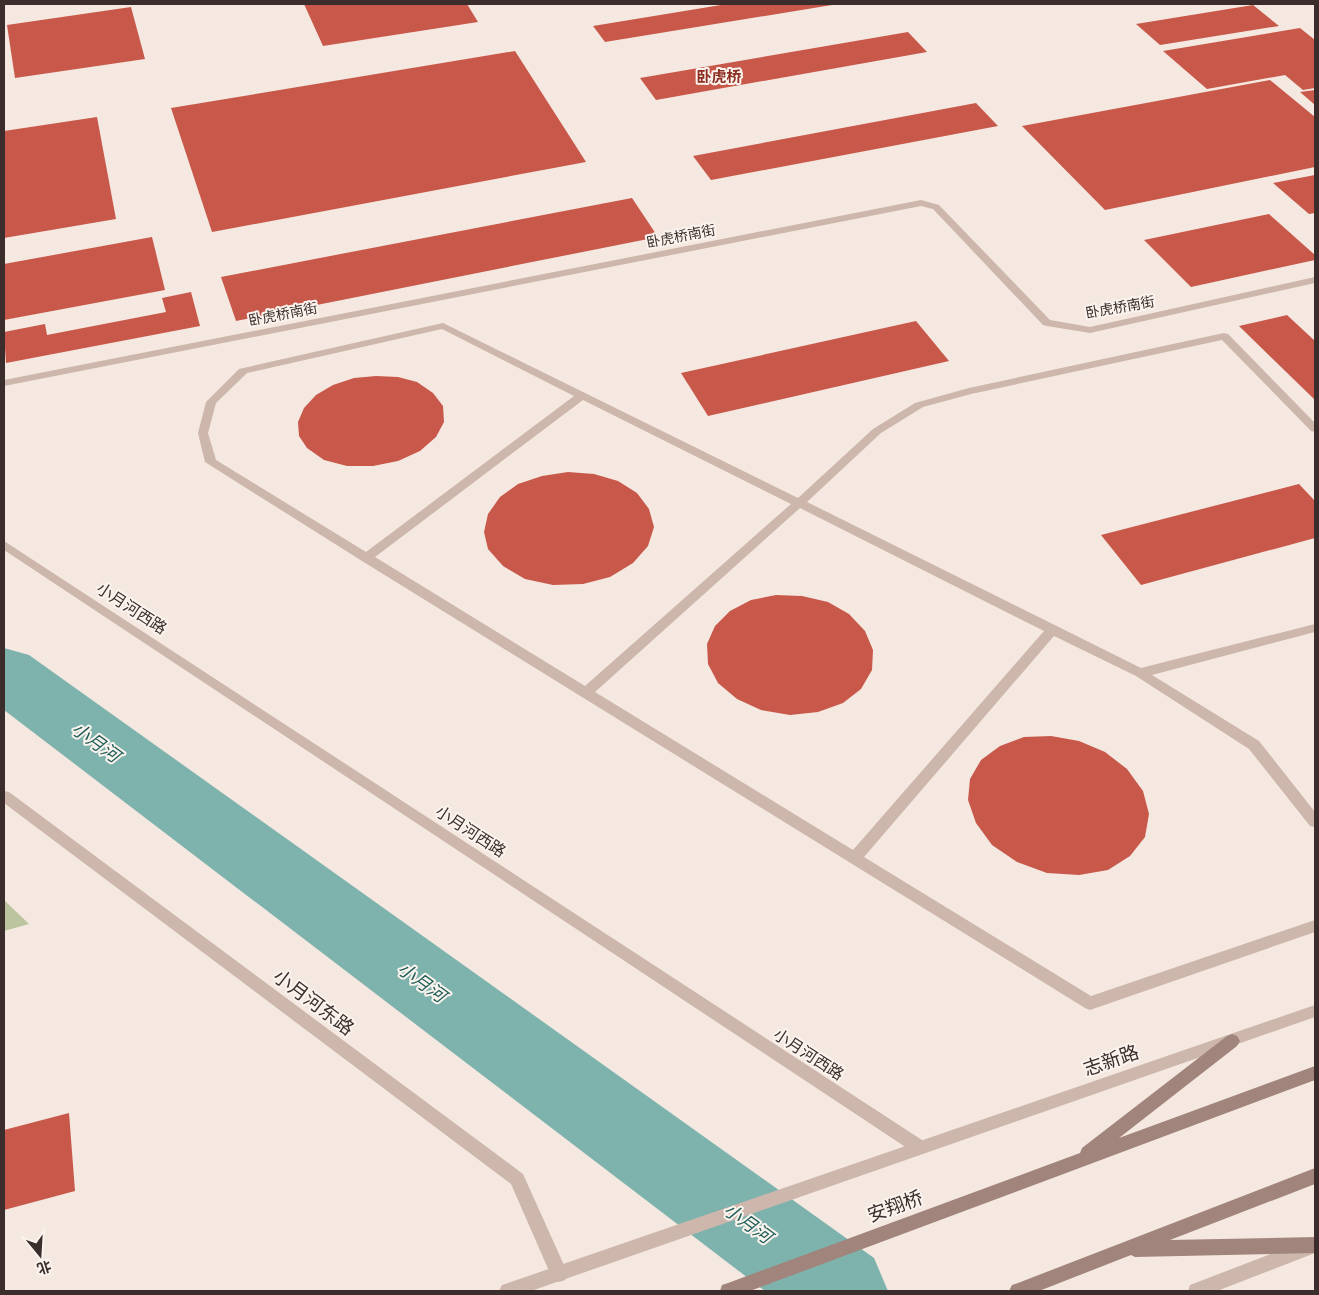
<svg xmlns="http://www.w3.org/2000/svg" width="1319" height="1295" viewBox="0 0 1319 1295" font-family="'PT Sans','Noto Sans SC',sans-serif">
  <rect width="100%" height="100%" fill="#f4e8e0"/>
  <polygon fill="#bcc49f" points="4,900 29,924 4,931"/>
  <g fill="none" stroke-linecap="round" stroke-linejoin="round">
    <polygon fill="#7eb2ad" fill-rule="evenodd" points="4,648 29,655 874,1258 888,1291 765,1291 4,710"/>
  </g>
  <g fill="#c8584a">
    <polygon points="304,4 467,4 478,22 323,46"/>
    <polygon points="727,4 832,5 605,42 593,26"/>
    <polygon points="1253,5 1279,26 1160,45 1136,24"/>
    <polygon points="131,7 145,59 15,78 7,25"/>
    <polygon points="1300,28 1315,40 1315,88 1303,90 1285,75 1207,89 1163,51"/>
    <polygon points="908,32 927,52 656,100 640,78"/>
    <polygon points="515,51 586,162 212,232 171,108"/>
    <polygon points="1270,80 1315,117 1315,167 1105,210 1022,126"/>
    <polygon points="1315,90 1315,105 1300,92"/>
    <polygon points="976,103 998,126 711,180 693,156"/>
    <polygon points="97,117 116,219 4,238 4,131"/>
    <polygon points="1315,175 1315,213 1309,214 1273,183"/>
    <polygon points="632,198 658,237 236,321 221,277"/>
    <polygon points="1269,214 1315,255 1315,260 1191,287 1144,240"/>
    <polygon points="152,237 165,290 4,320 4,264"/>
    <polygon points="191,292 200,326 6,363 4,332 45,324 47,335 166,312 162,298"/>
    <polygon points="1287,315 1315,341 1315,400 1239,326"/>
    <polygon points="916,321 949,361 708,416 681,373"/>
    <polygon points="376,376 398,377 417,382 433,393 443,406 444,422 436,437 420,451 398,461 373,466 347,466 324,460 307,448 299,436 298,422 304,408 316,395 333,385 354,378"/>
    <polygon points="568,472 594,474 618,481 637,493 649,509 654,527 648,546 633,563 610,577 583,584 553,585 525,579 503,566 488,549 484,532 488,514 500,497 518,484 542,476"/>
    <polygon points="1299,484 1315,501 1315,538 1141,585 1101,535"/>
    <polygon points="776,595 802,596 828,602 849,614 865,631 873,650 872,670 861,689 843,703 818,712 790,715 761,710 737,699 718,683 708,664 707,644 715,626 730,611 751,600"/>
    <polygon points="1051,736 1079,741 1105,752 1127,769 1143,791 1149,814 1145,837 1130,856 1108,870 1079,875 1047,873 1017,862 992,845 976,823 968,800 970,779 981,760 1000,746 1024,737"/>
    <polygon points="69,1113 75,1191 4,1210 4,1130"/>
  </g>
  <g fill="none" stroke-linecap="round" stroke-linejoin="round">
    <g fill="#cdb6ab" fill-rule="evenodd">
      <path d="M443,323L798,498L873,429L915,403L969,388L1224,333L1228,334L1315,423V432L1311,431L1222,340L971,394L923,407L881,433L807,502L1141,668L1315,624V632L1152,675L1259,741L1315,812V827L1310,826L1249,749L1136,676L1054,636L864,857L1091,996L1315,920V932L1090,1010L1085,1008L362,561L205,462L198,433L206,402L239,369ZM442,329L574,396L366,552L216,460L208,433L216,403L247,373ZM583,400L791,504L585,686L375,557ZM800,508L1044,631L853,850L595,692Z"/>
      <polygon points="4,541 925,1142 927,1147 925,1152 919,1154 913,1152 4,550"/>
      <polygon points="4,791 9,792 523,1174 568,1274 565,1280 559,1282 553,1280 511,1184 4,803"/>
    </g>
    <polygon fill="#cdb6ab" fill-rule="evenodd" points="921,200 939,205 1050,320 1090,327 1315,277 1315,283 1090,333 1047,326 1043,325 933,209 921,206 4,386 4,380"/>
    <g fill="#cdb6ab" fill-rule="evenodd">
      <polygon points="1315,1005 1315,1017 531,1291 499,1291 502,1285 508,1283"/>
      <polygon points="1315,1237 1315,1253 1217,1291 1188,1291 1190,1285"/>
    </g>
    <g fill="#a1857c" fill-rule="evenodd">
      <polygon points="1232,1034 1237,1036 1240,1041 1237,1046 1119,1138 1315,1066 1315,1080 750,1291 720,1291 722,1285 728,1283 1080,1153 1082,1148 1227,1036"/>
      <polygon points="1315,1168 1315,1184 1170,1240 1315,1237 1315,1253 1135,1257 1131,1255 1039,1291 1009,1291 1012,1285 1018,1283"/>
    </g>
  </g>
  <g text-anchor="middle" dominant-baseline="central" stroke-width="4" stroke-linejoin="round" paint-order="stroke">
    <g font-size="14" fill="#3b2d2b" stroke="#fbf3ed">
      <text transform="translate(681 236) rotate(-11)">卧虎桥南街</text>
      <text transform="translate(1120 307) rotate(-10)">卧虎桥南街</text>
      <text transform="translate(283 314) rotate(-11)">卧虎桥南街</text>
    </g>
    <g font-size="15" font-weight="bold" fill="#8c2d21" stroke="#fbf3ed">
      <text x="719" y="76">卧虎桥</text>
    </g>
    <g font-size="16" fill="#3b2d2b" stroke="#fbf3ed">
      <text transform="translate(132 608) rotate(33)">小月河西路</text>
      <text transform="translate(471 831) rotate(33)">小月河西路</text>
      <text transform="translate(809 1054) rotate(33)">小月河西路</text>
    </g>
    <g font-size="18" font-style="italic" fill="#1f5e59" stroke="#fbf3ed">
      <text transform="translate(96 742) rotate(36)">小月河</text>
      <text transform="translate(422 982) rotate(36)">小月河</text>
      <text transform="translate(748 1223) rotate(36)">小月河</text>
    </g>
    <g font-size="19" fill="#3b2d2b" stroke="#fbf3ed">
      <text transform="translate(314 1002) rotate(37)">小月河东路</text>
      <text transform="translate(1111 1060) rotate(-19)">志新路</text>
      <text transform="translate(895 1206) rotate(-20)">安翔桥</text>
    </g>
  </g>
  <rect width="1319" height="1295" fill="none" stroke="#3b2d2b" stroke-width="10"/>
  <g transform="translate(40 1255) rotate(162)" stroke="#fbf3ed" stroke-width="4" paint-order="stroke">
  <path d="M0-4L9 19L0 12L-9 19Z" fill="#3b2d2b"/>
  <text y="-8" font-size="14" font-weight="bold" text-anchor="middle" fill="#3b2d2b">北</text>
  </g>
</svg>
